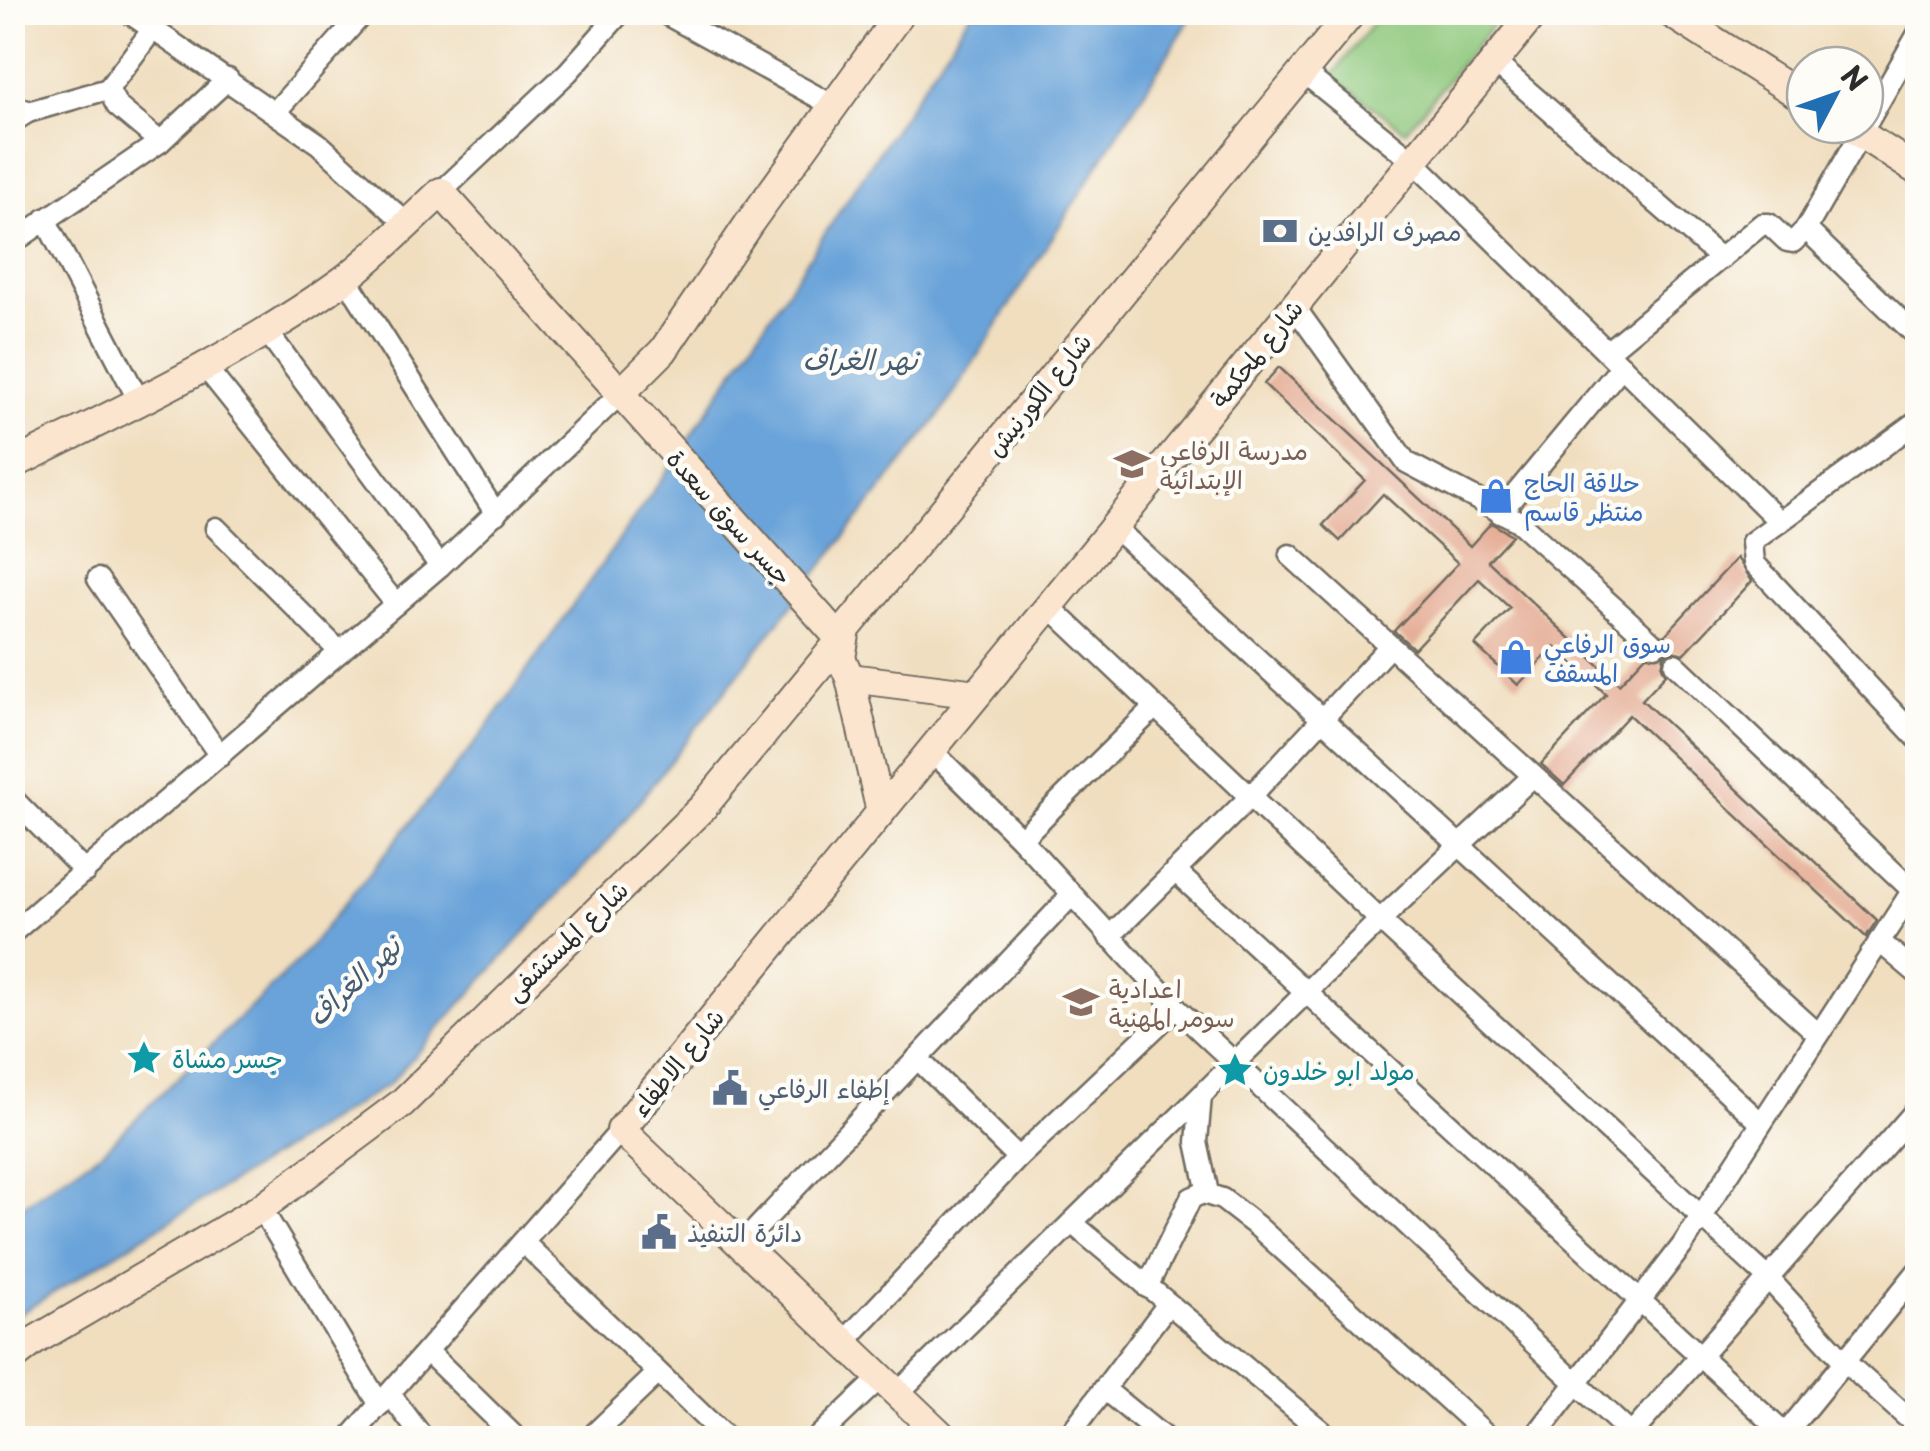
<svg xmlns="http://www.w3.org/2000/svg" width="1930" height="1451" viewBox="0 0 1930 1451" font-family="'Playpen Sans','Playpen Sans Arabic',sans-serif">
  <rect width="100%" height="100%" fill="#fdfcf7"/>
  <filter id="ink" filterUnits="userSpaceOnUse"><feTurbulence type="fractalNoise" baseFrequency=".01" numOctaves="2"/><feDisplacementMap in="SourceGraphic" scale="20" xChannelSelector="R" yChannelSelector="G"/><feConvolveMatrix kernelMatrix="1 2 1 2 8 2 1 2 1" color-interpolation-filters="sRGB"/></filter>
  <filter id="wash" filterUnits="userSpaceOnUse"><feTurbulence type="fractalNoise" baseFrequency=".0048" numOctaves="4" result="noise"/><feDisplacementMap in="SourceGraphic" scale="40" xChannelSelector="R" yChannelSelector="G"/><feGaussianBlur stdDeviation="2.25" result="paint"/><feColorMatrix in="noise" values="0 0 0 0 0 0 0 0 0 0 0 0 0 0 0 0 0 1.4 0 .05"/><feComposite in="paint" operator="in"/></filter>
  <g filter="url(#wash)">
    <rect width="100%" height="100%" fill="#f0debf"/>
    <polygon fill="#8dc77c" stroke="#5c7954" stroke-width="2.5" points="1381,12 1503,12 1503,13 1405,131 1332,76"/>
    <polygon fill="#69a3d9" stroke="#4a6782" stroke-width="2.5" points="971,13 1194,13 942,412 613,835 389,1084 13,1318 13,1212 104,1150 297,962 481,736 673,463"/>
    <g id="blocks">
      <polygon fill="#e5ad96" points="1279,367 1470,546 1491,523 1512,535 1488,561 1619,684 1646,655 1664,655 1669,647 1665,635 1737,558 1740,562 1752,581 1684,654 1672,651 1664,655 1662,667 1666,674 1642,700 1877,920 1866,937 1629,715 1564,785 1541,764 1606,694 1555,646 1518,685 1475,645 1510,608 1479,579 1414,649 1394,631 1458,563 1383,494 1340,541 1323,525 1365,480 1264,384"/>
    </g>
  </g>
  <g filter="url(#ink)">
    <use href="#blocks" fill-opacity="0" stroke="#706a5f" stroke-width="2.5"/>
    <g fill="none" stroke-linecap="round" stroke-linejoin="round">
      <defs>
        <g id="street">
          <polyline points="128,12 319,144 407,224"/>
          <polyline points="662,12 834,106"/>
          <polyline points="1494,62 1721,259"/>
          <polyline points="1303,72 1413,161 1779,521"/>
          <polyline points="108,89 117,106 160,142"/>
          <polyline points="12,104 28,112 12,122"/>
          <polyline points="276,111 364,12"/>
          <polyline points="28,112 108,89 153,29"/>
          <polyline points="441,192 568,72 621,12"/>
          <polyline points="45,219 139,401"/>
          <polyline points="1806,229 1918,337"/>
          <polyline points="12,243 160,142 228,79"/>
          <polyline points="346,278 496,514"/>
          <polyline points="1294,306 1406,462 1518,521 1655,645"/>
          <polyline points="266,330 440,566"/>
          <polyline points="1608,351 1762,224 1769,224 1787,241 1793,242 1806,229 1918,34"/>
          <polyline points="206,368 396,604"/>
          <polyline points="1918,421 1752,542 1754,563 1918,739"/>
          <polyline points="1500,513 1622,366"/>
          <polyline points="1114,527 1761,1123"/>
          <polyline points="216,528 340,652"/>
          <polyline points="1290,555 1818,1034"/>
          <polyline points="98,579 220,756"/>
          <polyline points="1049,606 1380,920 1768,1278 1844,1361 1918,1427"/>
          <polyline points="1675,664 1912,890"/>
          <polyline points="930,749 1021,839 1176,1008 1635,1438"/>
          <polyline points="12,798 85,872"/>
          <polyline points="1021,839 1155,707"/>
          <polyline points="1175,871 1789,1438"/>
          <polyline points="12,933 440,566 620,394"/>
          <polyline points="1109,937 1250,797 1389,647"/>
          <polyline points="1879,941 1918,974"/>
          <polyline points="917,1058 1018,1158 1176,1008"/>
          <polyline points="1201,1096 1197,1142 1208,1193"/>
          <polyline points="261,1208 380,1405"/>
          <polyline points="1072,1223 1330,1438"/>
          <polyline points="525,1244 726,1438"/>
          <polyline points="741,1245 1070,897"/>
          <polyline points="1147,1287 1191,1198 1203,1193 1222,1199 1257,1226 1490,1438"/>
          <polyline points="843,1343 1018,1158"/>
          <polyline points="428,1352 516,1438"/>
          <polyline points="1104,1389 1164,1438"/>
          <polyline points="390,1394 423,1438"/>
          <polyline points="897,1394 1380,920 1532,777"/>
          <polyline points="350,1438 621,1130"/>
          <polyline points="590,1438 658,1373"/>
          <polyline points="817,1438 880,1378"/>
          <polyline points="1067,1438 1168,1304"/>
          <polyline points="1534,1438 1682,1246 1918,882"/>
          <polyline points="1628,1438 1918,1108"/>
          <polyline points="1782,1438 1918,1271"/>
        </g>
        <g id="secondary">
          <polyline points="1669,12 1805,99"/>
          <polyline points="1847,125 1918,171"/>
          <polyline points="620,394 663,351 750,222 901,12"/>
          <path d="M12,465C126,408 242,354 345,279C379,253 410,221 441,192L841,640L703,807L402,1103L261,1208L34,1341L12,1358"/>
          <polyline points="850,678 977,694"/>
          <polyline points="881,812 850,678 841,658 846,629 1352,12"/>
          <polyline points="944,1438 621,1130 1535,12"/>
        </g>
      </defs>
      <use href="#street" stroke="#706a5f" stroke-width="25"/>
      <use href="#secondary" stroke="#706a5f" stroke-width="32"/>
      <use href="#street" stroke="#fff" stroke-width="20"/>
      <use href="#secondary" stroke="#fce5cf" stroke-width="28"/>
    </g>
  </g>
  <defs>
    <symbol id="bank-bare" viewBox="-9 -9 18 18"><path d="M-6-4H6V4H-6ZM0-2.3a2.3 2.3 0 1 0 0 4.6a2.3 2.3 0 1 0 0-4.6Z" fill="#5c6f8a" stroke="#fdfcf7" stroke-width="2.5" paint-order="stroke"/></symbol>
    <symbol id="school-bare" viewBox="-9 -9 18 18"><path d="M0-5L7-2L0 1L-7-2ZM-4 1L0 2.5L4 1V4Q0 6-4 4Z" fill="#8d6e63" stroke="#fdfcf7" stroke-width="2.5" paint-order="stroke"/></symbol>
    <symbol id="shop-bare" viewBox="-9 -9 18 18"><path d="M-5-2.5h2.3a2.7 3.5 0 0 1 5.4 0H5L5.5 6h-11ZM-1.5-2.5h3a1.5 2.3 0 0 0-3 0Z" fill="#3f7fe0" stroke="#fdfcf7" stroke-width="2.5" paint-order="stroke"/></symbol>
    <symbol id="sight-bare" viewBox="-9 -9 18 18"><path d="M0-6L1.8-2.2L6-1.7L2.9 1.2L3.7 5.4L0 3.3L-3.7 5.4L-2.9 1.2L-6-1.7L-1.8-2.2Z" fill="#0f9aa8" stroke="#fdfcf7" stroke-width="2.5" paint-order="stroke"/></symbol>
    <symbol id="civic-bare" viewBox="-9 -9 18 18"><path d="M-.6-6.5H3V-4.5H.6V-3L4-1V1h2V6H-6V1h2V-1L-.6-3ZM-1.2 2.5V6h2.4V2.5Z" fill="#5c6f8a" stroke="#fdfcf7" stroke-width="2.5" paint-order="stroke"/></symbol>
  </defs>
  <g fill-rule="evenodd">
    <use href="#bank-bare" x="1255" y="206" width="50" height="50"/>
    <use href="#school-bare" x="1107" y="439" width="50" height="50"/>
    <use href="#shop-bare" x="1471" y="471" width="50" height="50"/>
    <use href="#shop-bare" x="1491" y="632" width="50" height="50"/>
    <use href="#school-bare" x="1056" y="977" width="50" height="50"/>
    <use href="#sight-bare" x="119" y="1033" width="50" height="50"/>
    <use href="#sight-bare" x="1210" y="1045" width="50" height="50"/>
    <use href="#civic-bare" x="705" y="1063" width="50" height="50"/>
    <use href="#civic-bare" x="634" y="1207" width="50" height="50"/>
  </g>
  <g text-anchor="middle" dominant-baseline="central" stroke-width="9" stroke-linejoin="round" paint-order="stroke">
    <g font-size="25" fill="#4e5e75" stroke="#fdfcf7" text-anchor="start">
      <text x="1308" y="231">مصرف الرافدين</text>
      <text x="758" y="1088">إطفاء الرفاعي</text>
      <text x="687" y="1232">دائرة التنفيذ</text>
    </g>
    <g font-size="25" fill="#2b2b2b" stroke="#fdfcf7">
      <text transform="translate(1256 353) rotate(-51)">شارع لمحكمة</text>
      <text transform="translate(1038 394) rotate(-51)">شارع الكورنيش</text>
      <text transform="translate(730 517) rotate(48)">جسر سوق سعدة</text>
      <text transform="translate(566 940) rotate(-44)">شارع المستشفى</text>
      <text transform="translate(677 1062) rotate(-51)">شارع الاطفاء</text>
    </g>
    <g font-size="25" fill="#785e54" stroke="#fdfcf7" text-anchor="start">
      <text x="1160" y="450">مدرسة الرفاعي<tspan x="1160" dy="29">الإبتدائية</tspan></text>
      <text x="1109" y="988">اعدادية<tspan x="1109" dy="29">سومر المهنية</tspan></text>
    </g>
    <g font-size="25" fill="#366cbe" stroke="#fdfcf7" text-anchor="start">
      <text x="1524" y="482">حلاقة الحاج<tspan x="1524" dy="29">منتظر قاسم</tspan></text>
      <text x="1544" y="643">سوق الرفاعي<tspan x="1544" dy="29">المسقف</tspan></text>
    </g>
    <g font-size="25" fill="#0d838f" stroke="#fdfcf7" text-anchor="start">
      <text x="172" y="1058">جسر مشاة</text>
      <text x="1263" y="1070">مولد ابو خلدون</text>
    </g>
    <g font-size="28" font-style="italic" fill="#445b71" stroke="#fdfcf7">
      <text x="860" y="358">نهر الغراف</text>
      <text transform="translate(353 980) rotate(-43)">نهر الغراف</text>
    </g>
  </g>
  <rect width="1930" height="1451" fill="none" stroke="#fdfcf7" stroke-width="50"/>
  <g transform="translate(1835 95) rotate(49)"><circle r="48" fill="#fdfcf7" stroke="#a9a8a5" stroke-width="2.5"/>
  <path d="M0-8L18 38L0 25L-18 38Z" fill="#1f6fb2"/>
  <text y="-15" font-size="28" font-weight="bold" text-anchor="middle" fill="#2b2b2b">N</text>
  </g>
</svg>
